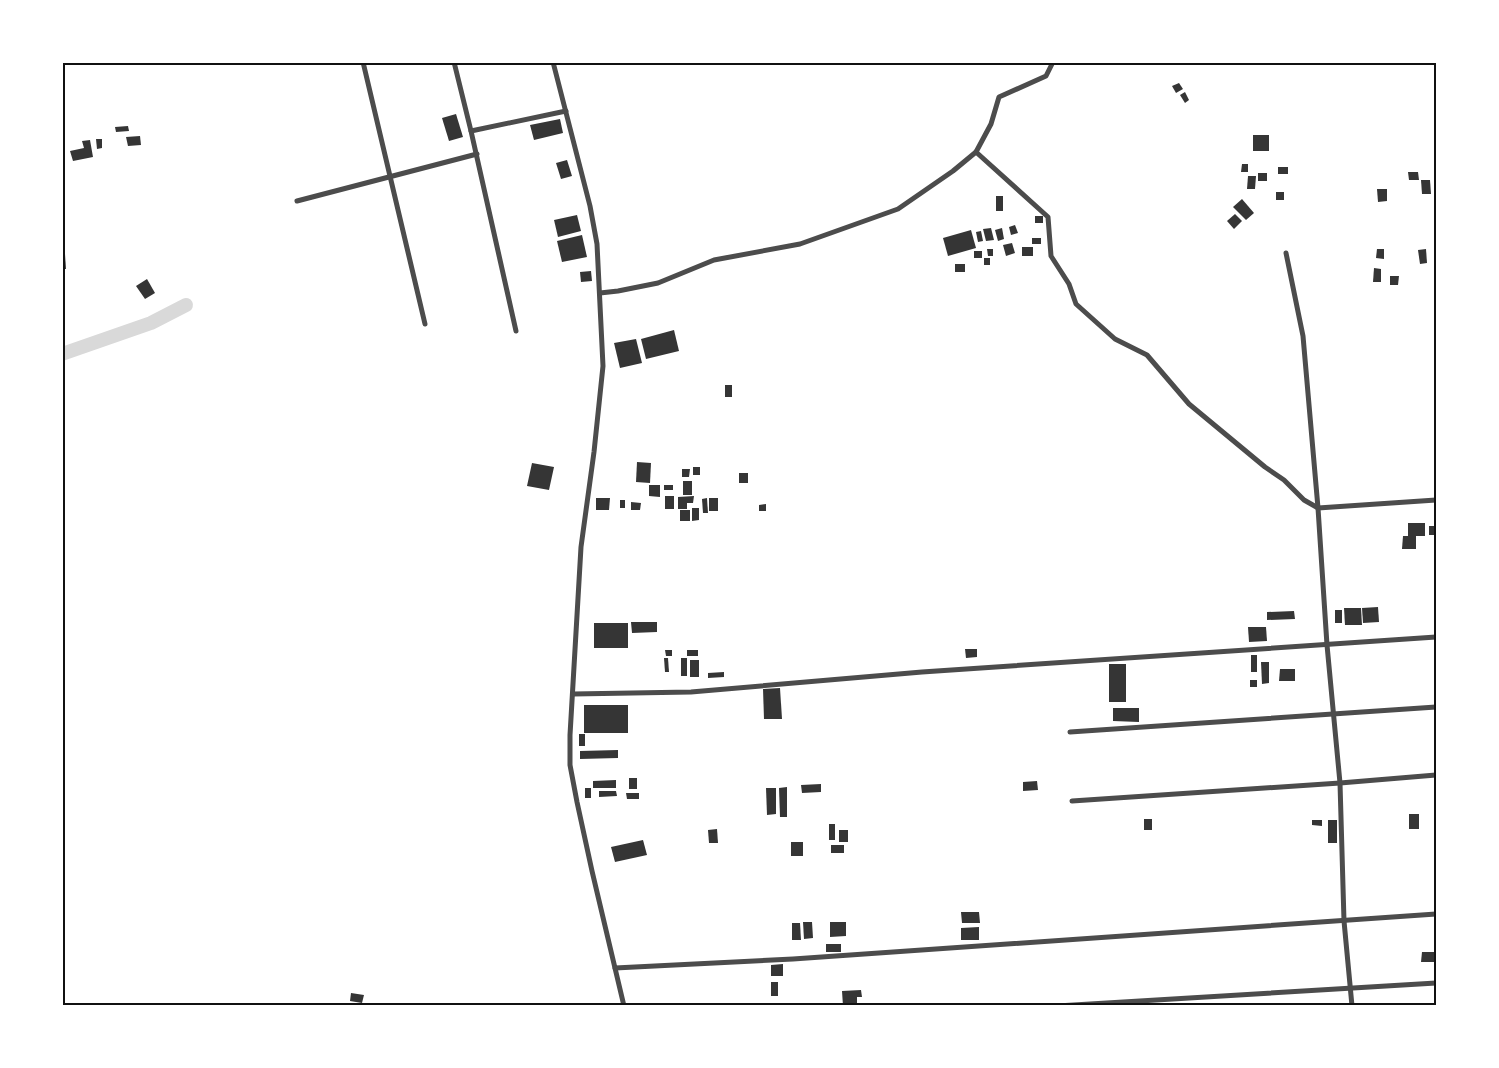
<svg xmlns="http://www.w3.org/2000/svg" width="1499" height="1068" viewBox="0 0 1499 1068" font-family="'IBM Plex Sans',sans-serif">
  <rect width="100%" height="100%" fill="#fff"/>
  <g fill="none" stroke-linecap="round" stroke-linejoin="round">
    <polyline stroke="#d9d9d9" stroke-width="14" points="62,354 151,323 186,305"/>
  </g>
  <g fill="#353535">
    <polygon points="1179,83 1183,89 1176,93 1172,86"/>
    <polygon points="1185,92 1189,100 1185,103 1180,95"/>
    <polygon points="456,114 463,137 449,141 442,118"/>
    <polygon points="560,119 563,133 534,140 530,125"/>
    <polygon points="128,126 129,131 116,132 115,127"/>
    <rect x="1253" y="135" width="16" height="16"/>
    <polygon points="140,136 141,145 128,146 126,137"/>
    <polygon points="96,139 102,139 102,148 97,149"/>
    <polygon points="90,140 93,157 73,161 70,151 84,148 82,141"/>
    <polygon points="567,160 572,176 561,179 556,163"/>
    <polygon points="1242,164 1248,164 1248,172 1241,172"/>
    <rect x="1278" y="167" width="10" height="7"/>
    <polygon points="1408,172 1418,172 1419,180 1409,180"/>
    <rect x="1258" y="173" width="9" height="8"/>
    <polygon points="1248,176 1256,176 1255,189 1247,189"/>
    <polygon points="1421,180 1430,180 1431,194 1422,194"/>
    <polygon points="1377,189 1387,189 1387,201 1378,202"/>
    <rect x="1276" y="192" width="8" height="8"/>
    <rect x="996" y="196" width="7" height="15"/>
    <polygon points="1242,199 1254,213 1246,220 1233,207"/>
    <polygon points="1235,214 1242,221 1234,229 1227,221"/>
    <polygon points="577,215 581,231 558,237 554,220"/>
    <rect x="1035" y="216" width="8" height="7"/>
    <polygon points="1015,225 1018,233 1011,235 1009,227"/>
    <polygon points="991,228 994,240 986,241 983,229"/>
    <polygon points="1002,228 1004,239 998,241 995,230"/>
    <polygon points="971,230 976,248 948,256 943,238"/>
    <polygon points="981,231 983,241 978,242 976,232"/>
    <polygon points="582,235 587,257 562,262 557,241"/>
    <rect x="1032" y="238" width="9" height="6"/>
    <polygon points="1012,243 1015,253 1006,256 1003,245"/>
    <rect x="1022" y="247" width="11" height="9"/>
    <polygon points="987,249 993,249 993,256 988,256"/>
    <polygon points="1377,249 1384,249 1384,259 1376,258"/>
    <polygon points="1426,249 1427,263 1420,264 1418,250"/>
    <rect x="974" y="251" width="8" height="7"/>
    <polygon points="62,254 65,254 66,269 62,269"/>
    <rect x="984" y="258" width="6" height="7"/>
    <rect x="955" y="264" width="10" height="8"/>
    <polygon points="1374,268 1381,269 1381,282 1373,282"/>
    <polygon points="591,271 592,281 581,282 580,272"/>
    <polygon points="1390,276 1399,276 1398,285 1390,285"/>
    <polygon points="147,279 155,293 145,299 136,286"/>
    <polygon points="674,330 679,351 646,359 641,339"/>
    <polygon points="636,339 642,363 620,368 614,343"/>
    <rect x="725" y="385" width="7" height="12"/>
    <polygon points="637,462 651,463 650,483 636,482"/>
    <polygon points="532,463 554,467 549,490 527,486"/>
    <rect x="693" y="467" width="7" height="8"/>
    <polygon points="682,469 690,469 689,477 682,477"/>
    <rect x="739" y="473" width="9" height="10"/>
    <rect x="683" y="481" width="9" height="14"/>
    <polygon points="649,485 660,485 660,497 649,496"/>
    <rect x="664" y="485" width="9" height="5"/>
    <rect x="665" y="496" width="9" height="13"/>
    <polygon points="694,496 693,503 687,503 687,509 678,509 678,497"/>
    <polygon points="596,498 610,498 609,510 596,510"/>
    <polygon points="707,498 708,513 703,513 702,499"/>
    <rect x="709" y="498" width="9" height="13"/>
    <rect x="620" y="500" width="5" height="8"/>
    <polygon points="631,502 641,503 640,510 631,510"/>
    <polygon points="766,504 766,511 759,511 759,505"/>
    <polygon points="692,508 699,508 699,520 692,521"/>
    <rect x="680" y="510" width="10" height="11"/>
    <rect x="1408" y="523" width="17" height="13"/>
    <rect x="1429" y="526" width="7" height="9"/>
    <polygon points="1403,536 1416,536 1416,549 1402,549"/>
    <polygon points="1378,607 1379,622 1363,623 1362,608"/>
    <polygon points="1344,608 1361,608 1362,625 1345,625"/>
    <rect x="1335" y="610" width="7" height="13"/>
    <polygon points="1294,611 1295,619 1267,620 1267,612"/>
    <polygon points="631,622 657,622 657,632 632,633"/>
    <rect x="594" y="623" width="34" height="25"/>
    <polygon points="1248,627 1266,627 1267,641 1249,642"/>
    <polygon points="965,649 977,649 977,657 966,658"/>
    <polygon points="665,650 672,650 672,656 666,656"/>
    <rect x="687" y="650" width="11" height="6"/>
    <rect x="1251" y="655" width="6" height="17"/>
    <polygon points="664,658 668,658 669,672 665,672"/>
    <rect x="681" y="658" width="6" height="18"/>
    <rect x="690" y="660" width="9" height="17"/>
    <polygon points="1261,662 1269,662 1269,683 1262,684"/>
    <rect x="1109" y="664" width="17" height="38"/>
    <polygon points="1280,669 1295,669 1295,681 1279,681"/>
    <polygon points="724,672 724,677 708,678 708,673"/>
    <rect x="1250" y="680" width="7" height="7"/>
    <polygon points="780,688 782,719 764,719 763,689"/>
    <rect x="584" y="705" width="44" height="28"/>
    <polygon points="1113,708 1139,708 1139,722 1113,721"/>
    <rect x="579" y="734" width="6" height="12"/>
    <polygon points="618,750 618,758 580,759 580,751"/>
    <rect x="629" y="778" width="8" height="11"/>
    <polygon points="616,780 616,788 593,788 593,781"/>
    <polygon points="1037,781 1038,790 1023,791 1023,782"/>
    <polygon points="821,784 821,792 802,793 801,785"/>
    <polygon points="787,787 787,817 780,817 779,788"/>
    <rect x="585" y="788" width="6" height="10"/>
    <polygon points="766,788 776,788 776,814 767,815"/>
    <polygon points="599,791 616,791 617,796 599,797"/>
    <polygon points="626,793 639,793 639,799 627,799"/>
    <rect x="1409" y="814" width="10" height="15"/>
    <rect x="1144" y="819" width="8" height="11"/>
    <polygon points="1312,820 1322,820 1322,826 1312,825"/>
    <rect x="1328" y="820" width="9" height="23"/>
    <rect x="829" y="824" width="6" height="16"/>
    <polygon points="717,829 718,843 709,843 708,830"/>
    <rect x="839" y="830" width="9" height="12"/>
    <polygon points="643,840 647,855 615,862 611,847"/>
    <rect x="791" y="842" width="12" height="14"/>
    <rect x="831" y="845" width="13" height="8"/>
    <polygon points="961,912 979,912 980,923 962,923"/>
    <polygon points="803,922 812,922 813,938 804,939"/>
    <polygon points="830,922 846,922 846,936 830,937"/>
    <polygon points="792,923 800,923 801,940 792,940"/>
    <polygon points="979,927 979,940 961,940 961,928"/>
    <rect x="826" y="944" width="15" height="8"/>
    <polygon points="1422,952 1436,952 1436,962 1421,962"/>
    <polygon points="783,964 783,976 771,976 771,965"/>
    <rect x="771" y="982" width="7" height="14"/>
    <polygon points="861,990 862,997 857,997 857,1003 843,1006 842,991"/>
    <polygon points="351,993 364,995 362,1003 350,1001"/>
  </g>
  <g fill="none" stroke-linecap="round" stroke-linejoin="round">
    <g stroke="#4c4c4c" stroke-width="5">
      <polyline points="363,62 425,324"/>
      <polyline points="454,62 471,131"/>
      <polyline points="553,62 590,206 597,244 603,366 594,452 581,547 570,735 570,765 577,802 592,871 624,1006"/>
      <polyline points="976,152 1048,217 1051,256 1069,284 1076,304 1115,339 1147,355 1189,404 1265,467 1284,480 1304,500 1318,508 1436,500"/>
      <polyline points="297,201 477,154"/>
      <polyline points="1286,253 1303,336 1318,508 1327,645 1340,783 1344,921 1352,1006"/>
      <polyline points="600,293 618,291 658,283 714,260 800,244 898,209 953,171 976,152 991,124 999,97 1046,76 1053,62"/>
      <polyline points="516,331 471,131 566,111"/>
      <polyline points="573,694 691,692 922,672 1436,637"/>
      <polyline points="1070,732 1436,707"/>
      <polyline points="1072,801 1340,783 1436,775"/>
      <polyline points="615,968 793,959 1436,914"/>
      <polyline points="1057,1006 1436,983"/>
    </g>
  </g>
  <rect width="1499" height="1068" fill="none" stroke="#ffffff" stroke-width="128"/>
  <rect x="64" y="64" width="1371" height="940" fill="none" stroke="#111" stroke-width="2"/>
</svg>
